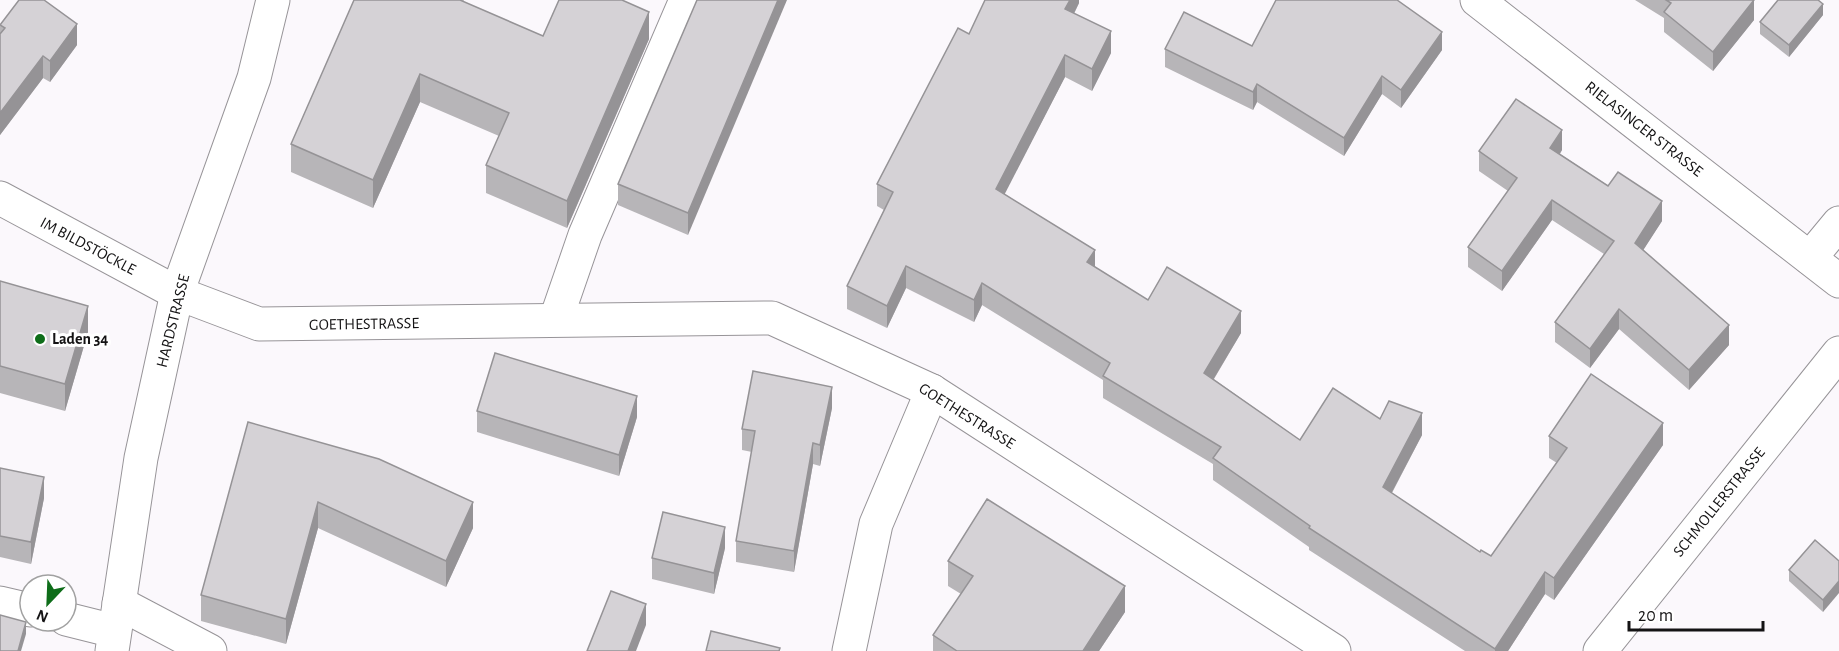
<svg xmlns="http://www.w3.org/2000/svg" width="1839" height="651" viewBox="0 0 1839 651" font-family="'Alegreya Sans',sans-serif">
  <rect width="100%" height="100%" fill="#fbf8fc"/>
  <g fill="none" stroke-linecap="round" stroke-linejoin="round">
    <defs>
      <g id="minor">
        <polyline points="1477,0 1839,281"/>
        <polyline points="0,198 177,293 259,324 772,318 932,391 1334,651"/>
        <polyline points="1810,258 1839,223"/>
        <polyline points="556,319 585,235 686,0"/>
        <polyline points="0,603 30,610"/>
        <polyline points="119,603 210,651"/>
        <polyline points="66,619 114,631"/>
        <polyline points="112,651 141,458 177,293 254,78 273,0"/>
        <polyline points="849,651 876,524 932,391"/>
        <polyline points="1600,651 1839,353"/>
      </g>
    </defs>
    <use href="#minor" stroke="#979498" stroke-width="35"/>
    <use href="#minor" stroke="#fff" stroke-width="33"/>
  </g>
  <g fill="#b7b5b8">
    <polygon points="354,0 464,0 463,2 543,36 649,39 567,228 486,193 486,165 499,136 420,102 373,208 291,172 291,144"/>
    <polygon points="697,0 688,235 618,205 618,184"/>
    <polygon points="1079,0 1079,3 1074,14 1111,53 1092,91 1065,77 1004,194 1095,267 1148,300 1241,333 1214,379 1300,440 1380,419 1422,435 1392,493 1480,552 1491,556 1557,463 1549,458 1549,436 1663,445 1554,600 1545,594 1508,651 1465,651 1309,550 1309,547 1213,480 1213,464 1103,398 1103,380 982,305 974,322 906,288 887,328 847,309 847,286 884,210 877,206 877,184 969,34"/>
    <polygon points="1635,0 1754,0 1754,20 1713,71 1664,32 1664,18"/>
    <polygon points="1823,15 1789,57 1760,34 1760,22"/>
    <polygon points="0,25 77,45 50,82 43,78 0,135"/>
    <polygon points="1252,46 1442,50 1401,108 1382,94 1344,156 1257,102 1253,110 1165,67 1165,49"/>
    <polygon points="1562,150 1560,154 1662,221 1643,250 1729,345 1689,390 1619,329 1590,368 1555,342 1555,322 1604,254 1552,220 1502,291 1468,267 1468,247 1508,191 1479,171 1479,151"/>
    <polygon points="0,281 88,332 65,411 0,393"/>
    <polygon points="832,408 820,466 813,464 794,572 736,562 736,541 752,452 742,450 742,429"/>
    <polygon points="477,411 637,417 619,476 477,432"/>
    <polygon points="248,422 473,528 446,587 318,528 286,644 201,621 201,595"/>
    <polygon points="0,468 44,498 31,564 0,557"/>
    <polygon points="725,548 714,594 652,579 652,558"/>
    <polygon points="948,561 1125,612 1099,651 933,651 933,635 961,594 948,586"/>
    <polygon points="1839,561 1823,612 1789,581 1789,570"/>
  </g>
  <g fill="#959396">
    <polygon points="778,0 787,0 688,235 688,213"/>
    <polygon points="1070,0 1079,0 1079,3 1065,31 1065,9"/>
    <polygon points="1754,0 1754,20 1713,71 1713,52"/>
    <polygon points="1823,4 1823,15 1789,57 1789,45"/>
    <polygon points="649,12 649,39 567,228 567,201"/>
    <polygon points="77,24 77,45 50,82 50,61"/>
    <polygon points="1111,31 1111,53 1092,91 1092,69"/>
    <polygon points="1442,32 1442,50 1401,108 1401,90"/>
    <polygon points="1065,55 1065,77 996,211 996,189"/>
    <polygon points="43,56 43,78 0,135 0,113"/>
    <polygon points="420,74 420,102 373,208 373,180"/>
    <polygon points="1382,76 1382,94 1344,156 1344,138"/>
    <polygon points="1257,84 1257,102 1253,110 1253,92"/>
    <polygon points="1562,130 1562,150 1550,168 1550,148"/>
    <polygon points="1552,200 1552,220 1502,291 1502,271"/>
    <polygon points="1662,201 1662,221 1635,263 1635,243"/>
    <polygon points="1095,250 1095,272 1087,262"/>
    <polygon points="906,266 906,288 887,328 887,306"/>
    <polygon points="982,283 982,305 974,322 974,300"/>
    <polygon points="88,306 88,332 65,411 65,384"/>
    <polygon points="1619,309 1619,329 1590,368 1590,349"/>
    <polygon points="1241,311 1241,333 1204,395 1204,373"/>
    <polygon points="1729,325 1729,345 1689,390 1689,370"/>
    <polygon points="832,387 832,408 820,466 820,445"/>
    <polygon points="637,396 637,417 619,476 619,455"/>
    <polygon points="1422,413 1422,435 1383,509 1383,487"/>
    <polygon points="1663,423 1663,445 1554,600 1554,578"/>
    <polygon points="813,443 813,464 794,572 794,551"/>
    <polygon points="44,477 44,498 31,564 31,542"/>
    <polygon points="318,502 318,528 286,644 286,619"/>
    <polygon points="473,502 473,528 446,587 446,561"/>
    <polygon points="725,527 725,548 714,594 714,573"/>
    <polygon points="1545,572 1545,594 1508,651 1495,651 1495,649"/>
    <polygon points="1839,581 1839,593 1823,612 1823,600"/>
    <polygon points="1125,586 1125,612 1099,651 1083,651"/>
    <polygon points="646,604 646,625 636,651 628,651"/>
    <polygon points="26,622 26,634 21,651 18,651"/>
  </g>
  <g fill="#d5d2d6" stroke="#959396" stroke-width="1.5">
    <polygon points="19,0 44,0 77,24 50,61 43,56 0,113 0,34 5,28 0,25"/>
    <polygon points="354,0 460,0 543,36 559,0 622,0 649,12 567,201 486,165 509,113 420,74 373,180 291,144"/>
    <polygon points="697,0 778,0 688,213 618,184"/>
    <polygon points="985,0 1070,0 1065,9 1111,31 1092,69 1065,55 996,189 1095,250 1087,262 1148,300 1167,267 1241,311 1204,373 1300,440 1333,388 1380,419 1389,401 1422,413 1383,487 1480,552 1481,550 1491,556 1567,448 1549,436 1591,374 1663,423 1554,578 1545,572 1495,649 1309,528 1310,526 1213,458 1221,447 1103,376 1110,363 982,283 974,300 906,266 887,306 847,286 893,192 877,184 958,28 969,34"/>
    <polygon points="1276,0 1397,0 1442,32 1401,90 1382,76 1344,138 1257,84 1253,92 1165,49 1184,12 1252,46"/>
    <polygon points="1666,0 1754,0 1713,52 1664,12 1671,3"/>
    <polygon points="1778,0 1818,0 1823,4 1789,45 1760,22"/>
    <polygon points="1516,99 1562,130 1550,148 1608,186 1618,172 1662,201 1635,243 1729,325 1689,370 1619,309 1590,349 1555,322 1614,241 1552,200 1502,271 1468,247 1517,178 1479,151"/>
    <polygon points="0,281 88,306 65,384 0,366"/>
    <polygon points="495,353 637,396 619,455 477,411"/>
    <polygon points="753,371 832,387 820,445 813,443 794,551 736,541 755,431 742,429"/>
    <polygon points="248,422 379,459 473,502 446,561 318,502 286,619 201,595"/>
    <polygon points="0,468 44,477 31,542 0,536"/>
    <polygon points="987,499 1125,586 1083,651 957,651 933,635 973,576 948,561"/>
    <polygon points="663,512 725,527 714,573 652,558"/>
    <polygon points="1815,540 1839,561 1839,581 1823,600 1789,570"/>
    <polygon points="611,591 646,604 628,651 587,651"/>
    <polygon points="0,615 26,622 18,651 0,651"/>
    <polygon points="711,631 780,648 779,651 706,651"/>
  </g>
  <circle fill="#0e6d19" stroke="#fff" stroke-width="2" cx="40" cy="339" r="6"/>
  <g text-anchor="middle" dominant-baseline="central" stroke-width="6" stroke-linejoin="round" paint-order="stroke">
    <g font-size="16" fill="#141314" stroke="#fff">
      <text transform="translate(1644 129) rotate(38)">RIELASINGER STRASSE</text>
      <text transform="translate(88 246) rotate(28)">IM BILDSTÖCKLE</text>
      <text transform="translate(173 321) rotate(-76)">HARDSTRASSE</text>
      <text transform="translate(364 324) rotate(-1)">GOETHESTRASSE</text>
      <text transform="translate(967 416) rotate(32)">GOETHESTRASSE</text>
      <text transform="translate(1719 502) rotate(-51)">SCHMOLLERSTRASSE</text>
    </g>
    <g font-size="16" font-weight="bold" fill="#141314" stroke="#fff" text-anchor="start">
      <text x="52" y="339">Laden 34</text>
    </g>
  </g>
  <g transform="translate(48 603) rotate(203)"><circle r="28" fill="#ffffff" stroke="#a1a1a1" stroke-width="1.5"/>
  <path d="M0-4.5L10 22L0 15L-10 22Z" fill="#0e6d19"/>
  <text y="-9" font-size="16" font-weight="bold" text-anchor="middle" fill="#141314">N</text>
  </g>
  <path d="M1629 621v9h134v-9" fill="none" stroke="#141314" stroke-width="3"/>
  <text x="1638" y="621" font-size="18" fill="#141314" stroke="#ffffff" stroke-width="4.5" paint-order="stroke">20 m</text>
</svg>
